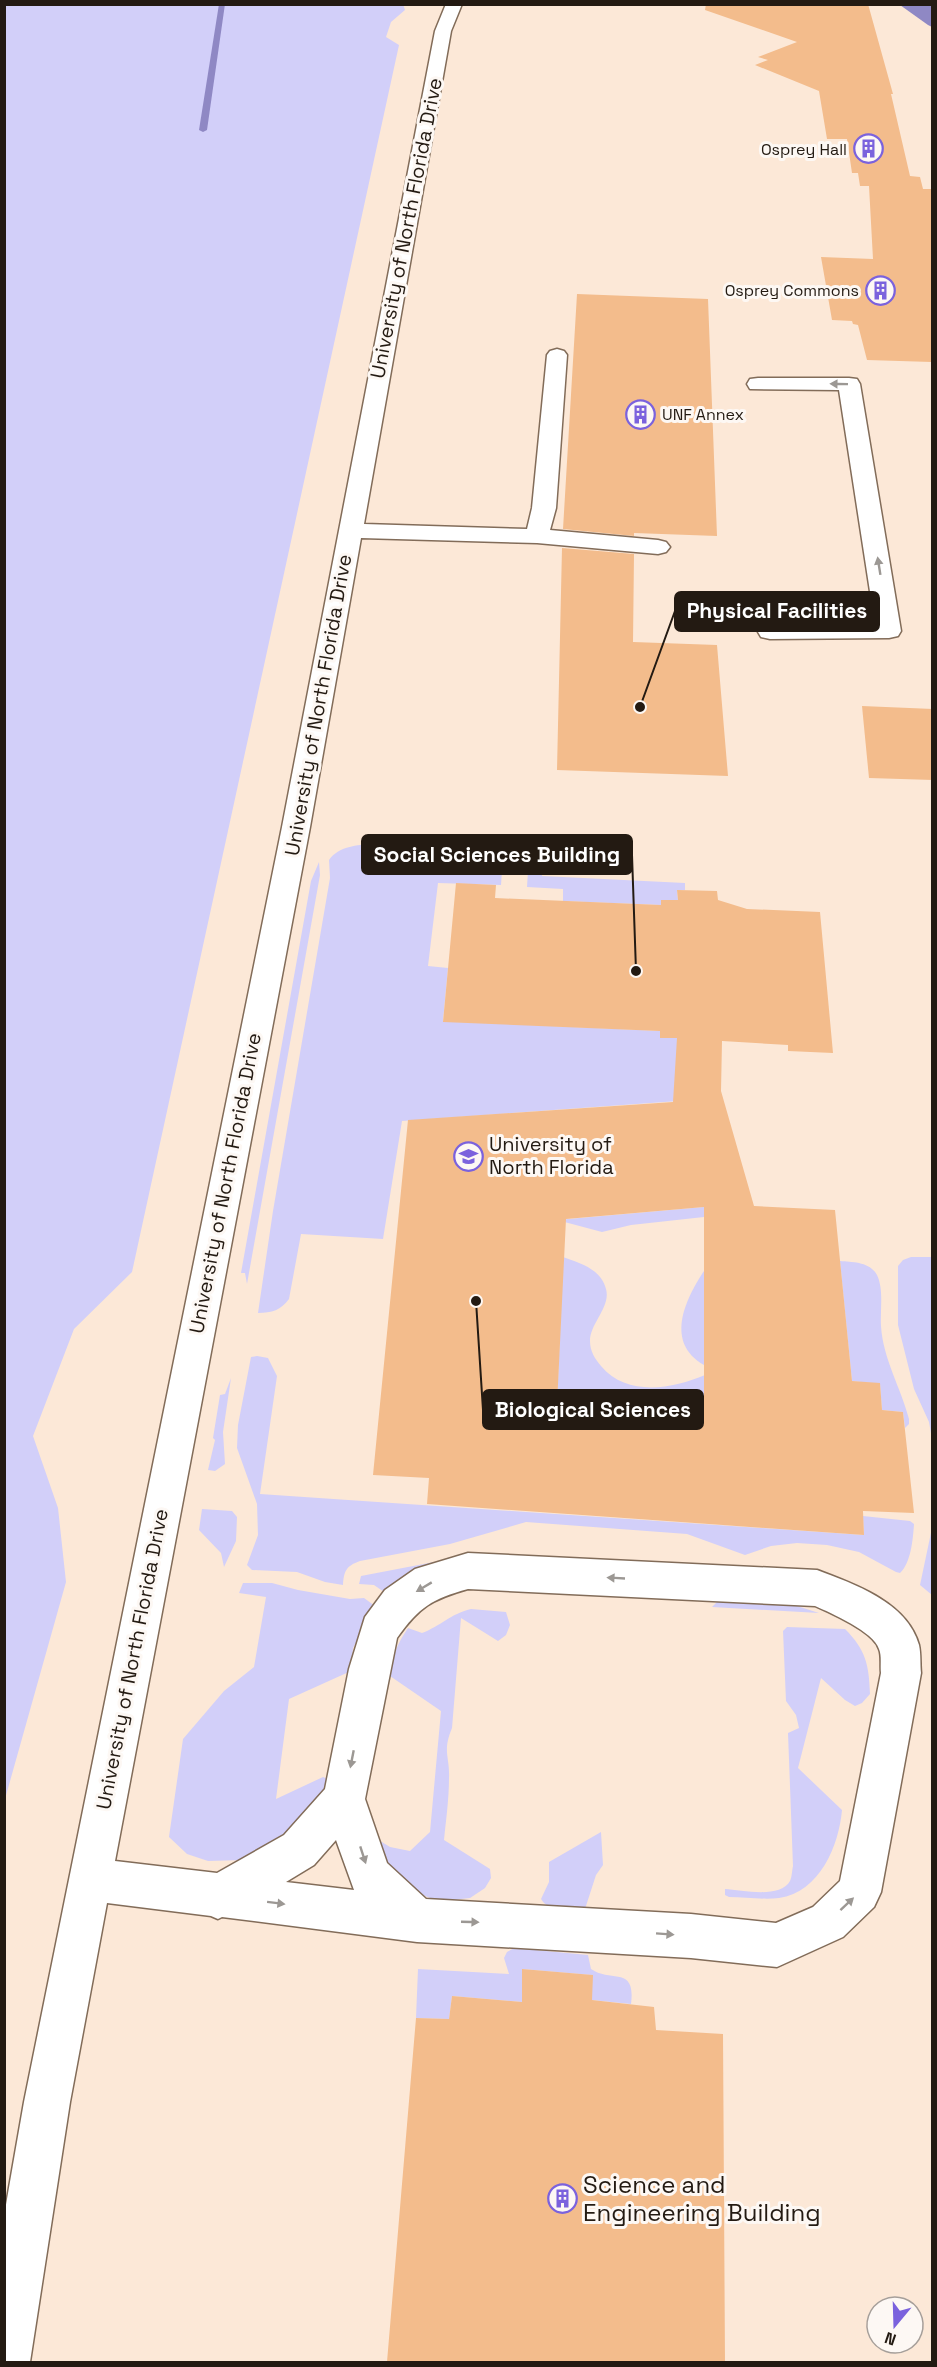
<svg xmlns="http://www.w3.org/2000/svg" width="937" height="2367" viewBox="0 0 937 2367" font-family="'Space Grotesk',sans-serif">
  <rect width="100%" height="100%" fill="#fce8d7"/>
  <g fill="#d2cff9">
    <polygon points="5,4 403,4 405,10 391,22 386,37 399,45 132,1272 74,1329 33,1436 58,1508 66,1582 5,1799"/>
    <path d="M373,844L494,850L503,856L501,885L438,883L428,966L448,968L443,1021L660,1031V1038H677L720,1098L402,1121L383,1239L301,1234L289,1299C281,1310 272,1313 258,1313L273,1211L330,878L329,860C339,846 357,845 373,844Z"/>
    <polygon points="534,851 541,852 543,855 542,876 685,883 685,890 677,890 678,900 661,900 661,905 563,901 563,889 527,887 529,855"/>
    <polygon points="319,862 320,875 247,1284 245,1273 241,1273 311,881"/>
    <polygon points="704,1207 704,1217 631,1225 602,1232 557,1220"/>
    <path d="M563,1257C580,1263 601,1269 606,1289C611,1307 590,1323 590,1341C590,1351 595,1359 601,1366C627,1397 672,1389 705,1375L704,1411L557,1405Z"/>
    <polygon points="911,1257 932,1257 932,1439 929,1422 914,1389 898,1325 898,1266 903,1260"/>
    <path d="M840,1261C853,1262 870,1262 877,1275C884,1290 880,1310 881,1326C883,1359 901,1388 909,1419V1424L905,1428L903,1412L882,1410L880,1384L852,1381Z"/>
    <path d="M704,1271V1365C665,1343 684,1301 704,1271Z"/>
    <path d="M257,1356L268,1358L277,1376L260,1494L864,1535L863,1516L910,1521L914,1524C913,1539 911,1563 900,1573L896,1572L859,1552L827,1545L797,1543L771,1546L745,1555L687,1534L526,1522L450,1544L360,1561C346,1566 344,1571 343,1585L325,1582L297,1572L252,1570L247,1565L258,1535L257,1504L237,1448L238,1425L251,1357Z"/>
    <polygon points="231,1378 223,1432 225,1464 215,1471 208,1470 215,1440 213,1438 220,1395 225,1394"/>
    <polygon points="202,1509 232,1511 237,1517 236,1541 224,1567 221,1553 199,1530"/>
    <polygon points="932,1528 932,1595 920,1585"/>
    <polygon points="434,1562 415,1572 387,1594 374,1585 359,1584 361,1576"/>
    <polygon points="243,1583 272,1583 298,1590 350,1599 364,1598 375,1606 353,1648 351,1671 289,1699 276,1799 323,1777 330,1780 329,1784 287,1836 244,1860 208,1861 187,1854 169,1837 183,1739 224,1691 254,1667 266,1597 239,1593"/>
    <polygon points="718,1601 797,1606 819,1613 712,1607"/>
    <path d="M471,1609L506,1612L510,1625L506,1635L498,1641L461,1618L452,1728C442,1752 450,1756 449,1778C449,1799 446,1820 444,1840L490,1869L491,1878L485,1888L470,1898L452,1900L432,1899L416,1892L380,1856L377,1839L390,1847L410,1851L430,1832L441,1711L390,1676C392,1657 397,1644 408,1628L422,1633C441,1626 450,1614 471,1609Z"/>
    <path d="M787,1627L845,1629C866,1650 869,1665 870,1694L862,1703L855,1706L845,1700L821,1678L798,1768L842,1810C839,1845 820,1892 779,1898C763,1900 745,1897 729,1897L725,1895V1889C742,1890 780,1899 790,1881C792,1877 792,1870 793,1866L788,1733L799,1728L796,1715L786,1701L783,1631Z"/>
    <path d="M601,1832L603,1865L596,1875L585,1909C571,1909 549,1913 541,1899L549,1882V1862Z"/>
    <path d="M514,1948L588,1955L591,1969C611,1983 636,1965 631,2004L592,2000V1975L522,1969V2002L452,1996L449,2019L416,2018L418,1969L509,1974L504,1958L507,1952Z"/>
  </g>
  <polygon fill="#8f88c4" points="900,5 932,5 932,27 928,25"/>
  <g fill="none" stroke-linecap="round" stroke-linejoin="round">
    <polygon fill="#8f88c4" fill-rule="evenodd" points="219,4 225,4 207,130 203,132 199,130"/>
  </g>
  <g fill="#f3bc8c" fill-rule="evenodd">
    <polygon points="706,4 868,4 893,94 891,94 910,176 920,177 923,189 933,189 932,362 867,360 858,325 853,324 852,321 832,320 821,257 873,259 869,186 860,186 858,173 852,173 847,139 827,139 819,91 755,65 768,60 758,57 797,42 705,10"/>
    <polygon points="577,294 708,299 717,536 634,533 634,536 563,529"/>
    <polygon points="562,548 634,554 633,642 717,645 728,776 557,770"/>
    <polygon points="862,706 933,709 933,780 869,778"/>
    <path d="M456,883L496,885L495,898L661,905V900H678L677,890L717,891L718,900L747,909L820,912L833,1053L788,1051V1045L722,1041L721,1091L754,1206L835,1210L852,1381L880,1383L882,1410L903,1412L914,1513L863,1511L864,1535L427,1504L429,1478L373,1475L408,1120L673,1102L677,1038H660V1031L443,1022ZM704,1207V1411L557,1405L566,1219Z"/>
    <polygon points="522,1969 593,1975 592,2000 654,2007 656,2030 723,2034 725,2362 387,2362 416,2018 449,2019 452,1996 522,2002"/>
  </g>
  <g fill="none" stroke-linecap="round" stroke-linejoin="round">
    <defs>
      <g id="minor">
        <path d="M446,4H462L451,31L364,524L527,529L532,508L547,355L550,351L557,349L564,351L567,355L556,508L550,530L658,540L666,542L670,547L666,552L658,554L537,543L361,538L310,827L115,1861L217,1873L284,1835L325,1789L349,1669L365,1617L385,1590L415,1569L468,1553L817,1570C854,1584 907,1602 919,1645C921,1654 920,1664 921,1673L881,1892L874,1907L843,1937L777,1967L691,1958L417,1942L222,1917L218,1919L211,1916L107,1903L70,2102L30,2362H4V2216L24,2102L282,827L435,31ZM468,1589L815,1606C831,1613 874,1632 879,1649C882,1656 880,1666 881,1673L840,1881L813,1907L776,1923L691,1914L426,1899L387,1863L365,1799L397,1638C419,1607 432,1599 468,1589ZM336,1840L354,1890L286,1882L314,1865Z"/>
        <polygon points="758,378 849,378 857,379 860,384 901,631 898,636 889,638 770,639 761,637 758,632 761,627 770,625 875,624 839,390 750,389 747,384 750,379"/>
      </g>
    </defs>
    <use href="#minor" stroke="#826c59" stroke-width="3"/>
    <use href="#minor" fill="#fff" fill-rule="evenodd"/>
  </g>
  <defs><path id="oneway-solid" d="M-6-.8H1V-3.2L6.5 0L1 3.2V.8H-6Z" transform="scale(1.5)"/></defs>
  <g fill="#9c9894">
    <use href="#oneway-solid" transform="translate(839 384) rotate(-179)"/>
    <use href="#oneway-solid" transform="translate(879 566) rotate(-99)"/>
    <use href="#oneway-solid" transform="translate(616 1578) rotate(-177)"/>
    <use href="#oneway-solid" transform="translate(424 1587) rotate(149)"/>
    <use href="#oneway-solid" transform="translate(352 1759) rotate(101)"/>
    <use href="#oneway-solid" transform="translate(363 1855) rotate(72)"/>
    <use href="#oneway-solid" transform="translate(276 1903) rotate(7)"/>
    <use href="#oneway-solid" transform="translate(847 1904) rotate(-43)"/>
    <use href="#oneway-solid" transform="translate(470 1922) rotate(2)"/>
    <use href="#oneway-solid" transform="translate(665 1934) rotate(4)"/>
  </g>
  <defs>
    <symbol id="building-ring" viewBox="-11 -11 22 22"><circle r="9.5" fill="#fdf8f4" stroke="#7b62dd" stroke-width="1.5"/><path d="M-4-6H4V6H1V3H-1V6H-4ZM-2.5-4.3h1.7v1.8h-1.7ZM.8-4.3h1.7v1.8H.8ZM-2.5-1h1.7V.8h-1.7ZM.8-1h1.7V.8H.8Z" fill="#7b62dd"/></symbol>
    <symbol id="university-ring" viewBox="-11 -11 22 22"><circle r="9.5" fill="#fdf8f4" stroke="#7b62dd" stroke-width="1.5"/><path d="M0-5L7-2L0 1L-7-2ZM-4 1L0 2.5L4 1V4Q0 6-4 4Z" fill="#7b62dd"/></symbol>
  </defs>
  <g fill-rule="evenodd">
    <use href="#building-ring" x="852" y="132" width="33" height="33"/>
    <use href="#building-ring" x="864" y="274" width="33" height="33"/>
    <use href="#building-ring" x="624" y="398" width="33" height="33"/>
    <use href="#university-ring" x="452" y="1140" width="33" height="33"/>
    <use href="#building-ring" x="546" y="2182" width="33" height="33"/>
  </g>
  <g text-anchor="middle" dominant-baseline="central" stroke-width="6" stroke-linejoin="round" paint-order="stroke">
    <g font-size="16" fill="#231a12" stroke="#fdf8f4" text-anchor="end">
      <text x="847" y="149">Osprey Hall</text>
      <text x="859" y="290">Osprey Commons</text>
      <text x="662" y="414" text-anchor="start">UNF Annex</text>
    </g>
    <g font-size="20" fill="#231a12" stroke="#fdf8f4">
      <text transform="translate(406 228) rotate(-79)">University of North Florida Drive</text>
      <text transform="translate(318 705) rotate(-80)">University of North Florida Drive</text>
      <text transform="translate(225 1183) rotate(-79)">University of North Florida Drive</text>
      <text transform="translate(132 1659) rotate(-79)">University of North Florida Drive</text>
    </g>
    <g font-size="20" fill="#231a12" stroke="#fdf8f4" text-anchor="start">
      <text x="489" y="1144">University of<tspan x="489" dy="23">North Florida</tspan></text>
    </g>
    <g font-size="24" fill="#231a12" stroke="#fdf8f4" text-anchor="start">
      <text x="583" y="2184">Science and<tspan x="583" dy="28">Engineering Building</tspan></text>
    </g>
  </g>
  <path fill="none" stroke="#231a12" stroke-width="2" d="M640 707L675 611M636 971L632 855M476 1301L483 1410"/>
  <g fill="#231a12" stroke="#fdf8f4" stroke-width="2">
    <circle cx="640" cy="707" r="6"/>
    <circle cx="636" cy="971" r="6"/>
    <circle cx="476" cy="1301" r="6"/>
  </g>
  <g fill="#231a12" stroke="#231a12" stroke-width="2">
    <rect x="675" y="592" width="204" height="39" rx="6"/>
    <rect x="362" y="835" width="270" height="39" rx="6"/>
    <rect x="483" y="1390" width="220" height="39" rx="6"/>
  </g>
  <g font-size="21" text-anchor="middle" font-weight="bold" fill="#fff">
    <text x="777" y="618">Physical Facilities</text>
    <text x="497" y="862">Social Sciences Building</text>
    <text x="593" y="1417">Biological Sciences</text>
  </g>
  <rect width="937" height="2367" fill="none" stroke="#231a12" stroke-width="12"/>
  <g transform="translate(895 2325) rotate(199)"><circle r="28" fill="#fdf8f4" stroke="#a69f9a" stroke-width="1.5"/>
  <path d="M0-4.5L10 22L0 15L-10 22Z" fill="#7b62dd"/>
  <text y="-9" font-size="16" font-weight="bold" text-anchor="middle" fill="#231a12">N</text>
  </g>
</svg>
